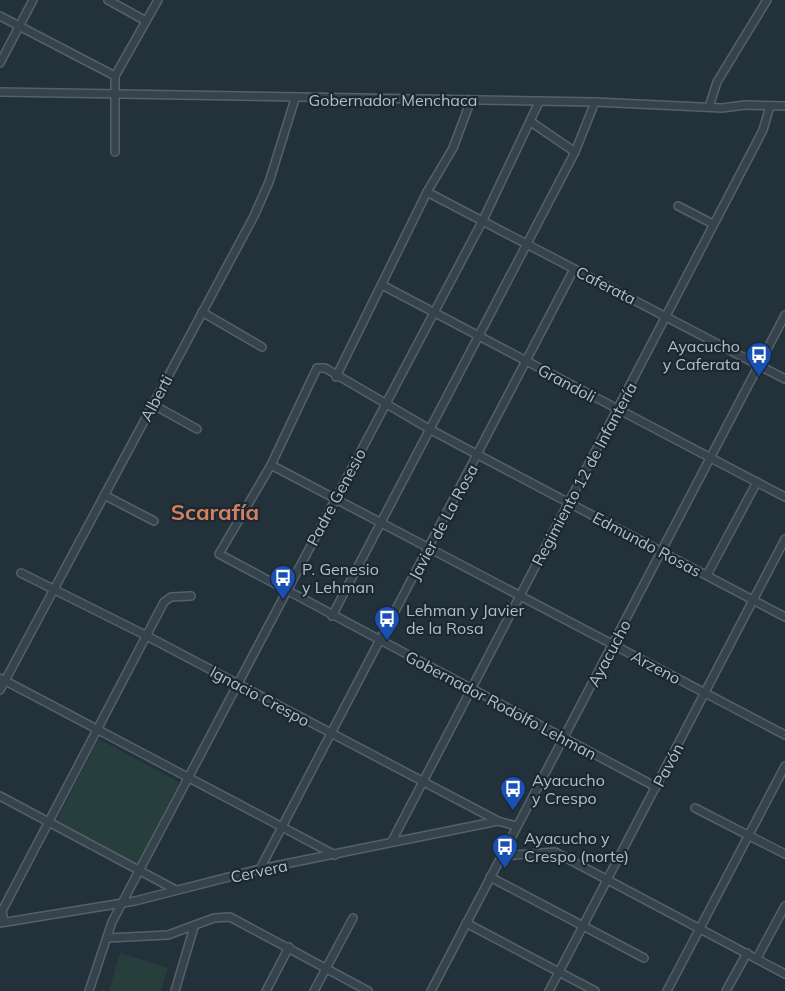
<svg xmlns="http://www.w3.org/2000/svg" width="785" height="991" viewBox="0 0 785 991" font-family="Mulish,sans-serif">
  <rect width="100%" height="100%" fill="#23313b"/>
  <g fill="#263e3c">
    <polygon points="99,739 179,782 138,864 56,821"/>
    <polygon points="120,953 168,968 161,991 109,991"/>
  </g>
  <g fill="none" stroke-linecap="round" stroke-linejoin="round">
    <defs>
      <g id="street">
        <polyline points="108,0 146,21"/>
        <polyline points="0,16 115,76"/>
        <polyline points="0,63 33,0"/>
        <polyline points="0,92 595,102 722,108 745,105 785,106"/>
        <polyline points="709,107 717,82 767,0"/>
        <polyline points="531,122 575,152"/>
        <polyline points="115,152 115,76 158,0"/>
        <polyline points="427,192 785,379"/>
        <polyline points="678,206 713,224"/>
        <polyline points="382,285 785,497"/>
        <polyline points="202,312 262,347"/>
        <polyline points="336,377 427,192 453,148 471,100"/>
        <polyline points="152,404 197,429"/>
        <polyline points="271,465 785,735"/>
        <polyline points="104,495 154,521"/>
        <polyline points="21,573 145,635 498,821"/>
        <polyline points="707,575 757,482"/>
        <polyline points="332,616 575,152 595,102"/>
        <polyline points="0,678 335,855"/>
        <polyline points="0,690 254,216 269,182 295,99"/>
        <polyline points="656,787 219,554 271,465 317,368 325,368 431,430 785,617"/>
        <polyline points="0,796 174,889"/>
        <polyline points="695,808 785,854"/>
        <polyline points="392,841 763,130 770,106"/>
        <polyline points="501,856 555,852 785,974"/>
        <polyline points="260,869 574,269"/>
        <polyline points="490,877 644,958"/>
        <polyline points="4,922 2,911 164,602 171,597 191,596"/>
        <polyline points="0,923 135,901 260,869 498,821 516,826"/>
        <polyline points="466,923 595,991"/>
        <polyline points="107,938 168,935 214,918 230,917 368,991"/>
        <polyline points="757,958 785,906"/>
        <polyline points="89,991 112,922 483,220 539,102"/>
        <polyline points="175,991 194,927"/>
        <polyline points="266,991 289,947"/>
        <polyline points="314,991 353,918"/>
        <polyline points="431,991 785,315"/>
        <polyline points="549,991 785,539"/>
        <polyline points="667,991 785,766"/>
        <polyline points="726,991 747,953"/>
      </g>
    </defs>
    <use href="#street" stroke="#556169" stroke-width="10"/>
    <use href="#street" stroke="#37434c" stroke-width="7"/>
  </g>
  <defs>
    <symbol id="bus-pin" viewBox="-11 -11 22 30"><path d="M0 17L-7.5 6A9.5 9.5 0 1 1 7.5 6Z" fill="#1a4fb4" stroke="#1c2830"/><path d="M-5-6H5V4H4V6H2V4H-2V6H-4V4H-5ZM-3.5-4V0h7V-4ZM-3.5 1.2v1.5H-2V1.2ZM2 1.2v1.5H3.5V1.2Z" fill="#fff"/></symbol>
  </defs>
  <g fill-rule="evenodd">
    <use href="#bus-pin" x="744" y="340" width="30" height="40"/>
    <use href="#bus-pin" x="268" y="563" width="30" height="40"/>
    <use href="#bus-pin" x="372" y="604" width="30" height="40"/>
    <use href="#bus-pin" x="498" y="774" width="30" height="40"/>
    <use href="#bus-pin" x="490" y="832" width="30" height="40"/>
  </g>
  <g text-anchor="middle" dominant-baseline="central" stroke-width="4.5" stroke-linejoin="round" paint-order="stroke">
    <g font-size="16" fill="#b2bec7" stroke="#1c2830">
      <text x="393" y="100">Gobernador Menchaca</text>
      <text transform="translate(606 285) rotate(27)">Caferata</text>
      <text transform="translate(567 383) rotate(28)">Grandoli</text>
      <text transform="translate(156 398) rotate(-62)">Alberti</text>
      <text transform="translate(584 474) rotate(-62)">Regimiento 12 de Infantería</text>
      <text transform="translate(336 497) rotate(-62)">Padre Genesio</text>
      <text transform="translate(443 522) rotate(-62)">Javier de La Rosa</text>
      <text transform="translate(647 544) rotate(28)">Edmundo Rosas</text>
      <text transform="translate(609 653) rotate(-62)">Ayacucho</text>
      <text transform="translate(656 667) rotate(28)">Arzeno</text>
      <text transform="translate(260 696) rotate(28)">Ignacio Crespo</text>
      <text transform="translate(501 705) rotate(28)">Gobernador Rodolfo Lehman</text>
      <text transform="translate(668 765) rotate(-62)">Pavón</text>
      <text transform="translate(259 871) rotate(-12)">Cervera</text>
    </g>
    <g font-size="16" fill="#b2bec7" stroke="#1c2830" text-anchor="start">
      <text x="740" y="346" text-anchor="end">Ayacucho<tspan x="740" dy="18">y Caferata</tspan></text>
      <text x="302" y="569">P. Genesio<tspan x="302" dy="18">y Lehman</tspan></text>
      <text x="406" y="610">Lehman y Javier<tspan x="406" dy="18">de la Rosa</tspan></text>
      <text x="532" y="780">Ayacucho<tspan x="532" dy="18">y Crespo</tspan></text>
      <text x="524" y="838">Ayacucho y<tspan x="524" dy="18">Crespo (norte)</tspan></text>
    </g>
    <g font-size="22" font-weight="bold" fill="#d38061" stroke="#1c2830">
      <text x="215" y="512">Scarafía</text>
    </g>
  </g>
</svg>
